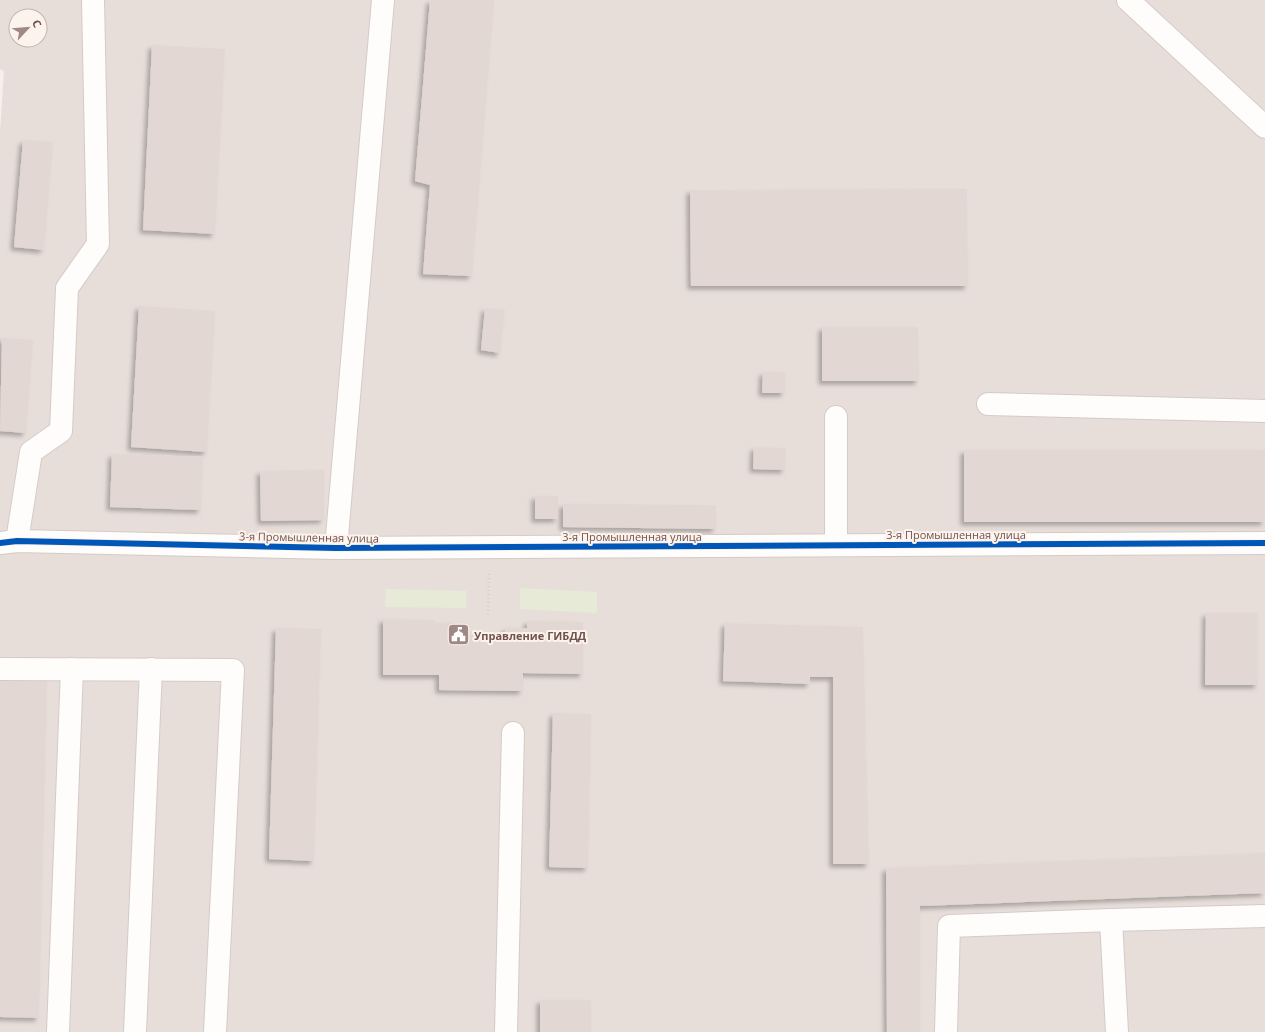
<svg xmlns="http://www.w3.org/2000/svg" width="1265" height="1032" viewBox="0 0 1265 1032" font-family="'Open Sans',sans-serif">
  <defs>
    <filter id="shadow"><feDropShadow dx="-3.5" dy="3.5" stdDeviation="2" flood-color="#0004"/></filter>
  </defs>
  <rect width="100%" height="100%" fill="#f6efeb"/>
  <path fill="#e7deda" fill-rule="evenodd" d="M0,0H1265V1032H0V132L4,71L0,69ZM16,16H40V40H16Z"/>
  <g fill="#e7ead7">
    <polygon points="520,588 597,592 597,613 520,609"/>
    <polygon points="386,589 466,591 466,608 385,607"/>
  </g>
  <g fill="#e2d7d3" filter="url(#shadow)">
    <polygon points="430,0 494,0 472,276 423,274 430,185 415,181"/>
    <polygon points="152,45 225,49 215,234 143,230"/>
    <polygon points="23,140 53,142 44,250 14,247"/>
    <polygon points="967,189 968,286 691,286 690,190"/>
    <polygon points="139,306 215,311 207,452 131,447"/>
    <polygon points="485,308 505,310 500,353 481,350"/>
    <polygon points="822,327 918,327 919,381 822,381"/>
    <polygon points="2,338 33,340 26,433 0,431"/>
    <polygon points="763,372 785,372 785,393 762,393"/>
    <polygon points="754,447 786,448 785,470 753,469"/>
    <rect x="964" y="450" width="301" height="72"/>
    <polygon points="112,454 203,457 201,510 110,507"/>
    <polygon points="324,470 324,520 261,521 260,471"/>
    <rect x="535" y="496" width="23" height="23"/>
    <polygon points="563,504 716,505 716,529 563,527"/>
    <polygon points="1206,613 1258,613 1258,685 1205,685"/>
    <polygon points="383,619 435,620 435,623 458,623 458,635 505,636 505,628 527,628 527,621 583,622 583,674 523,673 523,691 439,690 439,675 383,675"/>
    <polygon points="725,623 863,627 869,864 833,864 833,677 810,677 810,684 723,681"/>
    <polygon points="276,628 321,629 314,861 269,859"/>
    <polygon points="0,674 47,675 39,1018 0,1017"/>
    <polygon points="553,713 591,714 588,868 549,867"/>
    <polygon points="1265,853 1265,893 920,906 920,1032 887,1032 886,868"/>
    <rect x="540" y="1000" width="51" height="32"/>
  </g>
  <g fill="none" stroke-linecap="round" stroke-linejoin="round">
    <defs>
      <g id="minor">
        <polyline points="1128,0 1265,127"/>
        <polyline points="988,404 1265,411"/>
        <polyline points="836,417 836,544"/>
        <polyline points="17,541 31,452 61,431 67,288 98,244 93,0"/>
        <polyline points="0,543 17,541 336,548 1265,543"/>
        <polyline points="336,548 383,0"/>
        <polyline points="0,669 233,670 215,1032"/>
        <polyline points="1111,920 1265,916"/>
        <polyline points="58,1032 72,669"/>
        <polyline points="135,1032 151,669"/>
        <polyline points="506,1032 513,733"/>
        <polyline points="946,1032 949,926 1111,920 1117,1032"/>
      </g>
    </defs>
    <use href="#minor" stroke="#d4cbc8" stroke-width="24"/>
    <polyline stroke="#d7cdcb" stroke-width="2.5" stroke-dasharray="1 3" stroke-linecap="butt" points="488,615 489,571"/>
    <use href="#minor" stroke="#fefdfc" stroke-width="22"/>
    <defs>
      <polyline id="cycleway" points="0,543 17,541 336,548 1265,543"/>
    </defs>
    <use href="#cycleway" stroke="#fdf3ed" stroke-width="8"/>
    <use href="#cycleway" stroke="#0057b8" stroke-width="6"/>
  </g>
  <defs>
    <symbol id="civic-square" viewBox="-11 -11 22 22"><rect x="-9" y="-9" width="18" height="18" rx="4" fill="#a08985" stroke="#fdf3ed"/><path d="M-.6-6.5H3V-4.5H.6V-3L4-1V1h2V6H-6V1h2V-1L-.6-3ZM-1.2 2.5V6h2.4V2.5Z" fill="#fff"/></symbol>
  </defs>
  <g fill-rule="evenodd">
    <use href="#civic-square" x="446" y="622" width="25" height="25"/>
  </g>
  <g text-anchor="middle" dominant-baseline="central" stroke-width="4" stroke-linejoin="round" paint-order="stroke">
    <g font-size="11" fill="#71524e" stroke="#fdf3ed">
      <text x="956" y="534">3-я Промышленная улица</text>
      <text x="632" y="536">3-я Промышленная улица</text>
      <text transform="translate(309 537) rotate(1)">3-я Промышленная улица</text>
    </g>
    <g font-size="11" font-weight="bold" fill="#71524e" stroke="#fdf3ed" text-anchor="start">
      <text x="474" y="635">Управление ГИБДД</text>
    </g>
  </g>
  <g transform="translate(28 28) rotate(64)"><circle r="19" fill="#fdf3ed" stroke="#c5b3ad"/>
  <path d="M0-3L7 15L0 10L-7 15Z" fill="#a08985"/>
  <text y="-6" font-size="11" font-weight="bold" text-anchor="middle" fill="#71524e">С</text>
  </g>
</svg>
